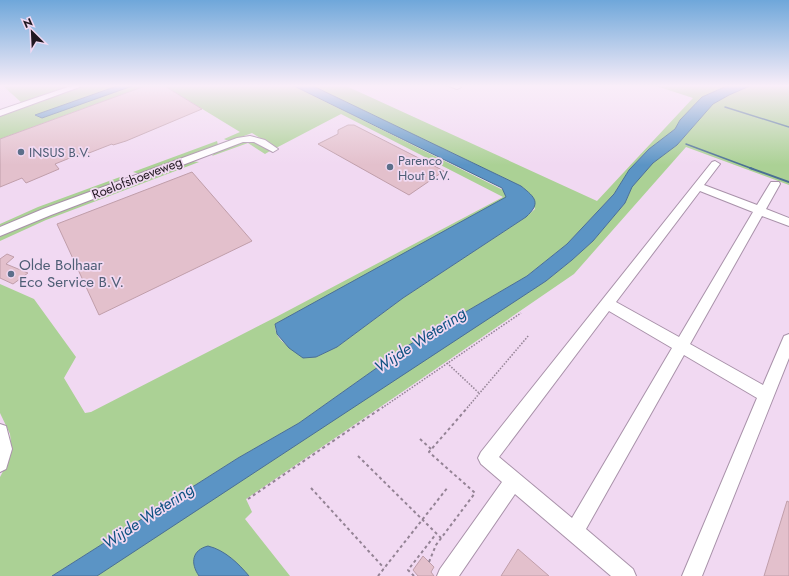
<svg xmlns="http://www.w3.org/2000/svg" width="789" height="576" viewBox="0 0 789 576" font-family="Jost,sans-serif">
  <rect width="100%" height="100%" fill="#f1d9f2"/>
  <g fill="#abd195">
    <polygon points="2,85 74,85 22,103"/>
    <polygon points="85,85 120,85 35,115 42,118 135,85 148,85 0,139 0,114"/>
    <path d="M163,85H292L505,191L506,198L275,324C274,345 300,352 316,357L337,347L403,298L526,217L535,209L528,192L521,186L311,85H344L597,201L693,98L653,85H729L702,97L680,120L675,129L649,149L629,170L614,194L567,244L527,276L409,345L299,423L238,458L52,576H0V477L9,460L11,443L10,434L0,413V284L34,299L76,357L64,378L85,413L91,412L278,316L503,197L341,114L276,148L252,133L233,140H226L224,139L240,132Z"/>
    <polygon points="752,85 789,85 789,185 686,147 574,274 246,499 252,512 245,519 290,576 93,576 222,493 546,281 572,260 593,241 625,203 632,187 653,163 677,145 713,104 729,95"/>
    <polygon points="217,141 218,145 140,174 133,172"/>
    <polygon points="240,142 256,142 270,151 265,154 248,143 212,156 216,151"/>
    <polygon points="189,161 199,162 46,220 0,241 0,235"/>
    <polygon points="120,177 121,179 118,182 0,230 0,224 38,207"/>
  </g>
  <g fill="#5b94c5" stroke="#4a6f94">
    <polygon points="120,85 135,85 42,118 35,115"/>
    <path d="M292,85H311L521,186C536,198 541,203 526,217L403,298L337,347L316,357L303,358L289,348L277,334L275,324L506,197L502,188Z"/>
    <polygon points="729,85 752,85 729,95 713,104 677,145 653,163 632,187 625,203 593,241 572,260 546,281 97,576 52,576 238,458 299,423 409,345 527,276 567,244 614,194 629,170 649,149 675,129 680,120 702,97"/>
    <path d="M208,546C225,550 239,564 249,576H199C190,563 192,550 208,546Z"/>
  </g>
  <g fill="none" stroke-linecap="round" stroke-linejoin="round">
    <g stroke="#4a6f94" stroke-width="1.5">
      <polyline points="725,107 789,127"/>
      <polyline points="686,144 753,169"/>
    </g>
    <polyline stroke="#4a6f94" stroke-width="2" points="750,168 789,182"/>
  </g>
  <g fill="#e3c0cc" stroke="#c09eaa">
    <polygon points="148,85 163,85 202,109 126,141 113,145 112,144 89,153 87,151 55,164 59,169 26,183 22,178 0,187 0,139"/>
    <polygon points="348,125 354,125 444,171 409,195 318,144 338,134 338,130"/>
    <polygon points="192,172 252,241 99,315 57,224"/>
    <polygon points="7,254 14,257 6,264 28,273 13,284 0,278 0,259"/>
    <polygon points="787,501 789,502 789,576 764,576"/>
    <polygon points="518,549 549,576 501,576"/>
    <polygon points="423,556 434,567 431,572 434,576 418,576 413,570"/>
  </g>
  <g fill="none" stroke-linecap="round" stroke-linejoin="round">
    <defs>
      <g id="minor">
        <polygon points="74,85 85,85 0,116 0,110"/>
        <polygon points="446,85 458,85 461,87 457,89"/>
        <polygon points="250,136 265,140 278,149 273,152 254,142 243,142 51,215 0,236 0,227 43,209 237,138"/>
        <path d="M715,161L720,164L704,185L757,205L771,182H779L780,184L766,209L789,218V226L762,216L690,344L763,385L784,336L789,334V358L702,576H682L757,398L684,355L586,529L633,569L636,576H611L515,494L459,576H437L440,569L502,482L481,464L478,458L481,452L712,162ZM700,191L753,212L679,337L616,302ZM609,311L672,348L572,518L499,457Z"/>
        <polygon points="0,424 6,426 12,449 6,469 0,472"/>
      </g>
    </defs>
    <use href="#minor" stroke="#a992aa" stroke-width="2"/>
    <g stroke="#948395" stroke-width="1.5" stroke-dasharray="1.5 1.5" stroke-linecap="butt">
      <polyline points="447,363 479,393"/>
      <polyline points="382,408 521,313"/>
      <polyline points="467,408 529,335"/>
    </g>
    <g stroke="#948395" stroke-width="2" stroke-dasharray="3 3" stroke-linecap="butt">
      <polyline points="420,439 431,449"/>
      <polyline points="358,456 441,538"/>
      <polyline points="311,488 384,568"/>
      <polyline points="248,499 383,407"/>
      <polyline points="429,562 436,545 475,493 429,452 468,407"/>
      <polyline points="378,576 448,487"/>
      <polyline points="414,576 408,570 436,534"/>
    </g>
    <use href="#minor" fill="#fff" fill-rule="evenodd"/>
  </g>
  <linearGradient id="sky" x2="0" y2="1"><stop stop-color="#6fa7da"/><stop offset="0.52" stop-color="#f9eef9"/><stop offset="1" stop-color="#f9eef9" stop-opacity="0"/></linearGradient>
  <rect width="789" height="165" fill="url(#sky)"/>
  <g fill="#5c6f8a" stroke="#f1d9f2" stroke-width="1.5">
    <circle cx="21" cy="152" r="4"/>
    <circle cx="390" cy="167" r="4"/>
    <circle cx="11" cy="274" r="4"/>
  </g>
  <g text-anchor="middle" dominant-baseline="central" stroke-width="3.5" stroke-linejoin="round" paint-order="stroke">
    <g font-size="13" fill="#4e5e75" stroke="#f1d9f2" text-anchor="start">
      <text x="29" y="152">INSUS B.V.</text>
      <text x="398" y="160">Parenco<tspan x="398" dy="15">Hout B.V.</tspan></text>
    </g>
    <g font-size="13" fill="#211821" stroke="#f1d9f2">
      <text transform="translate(137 178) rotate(-21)">Roelofshoeveweg</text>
    </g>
    <g font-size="15" fill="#4e5e75" stroke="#f1d9f2" text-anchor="start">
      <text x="19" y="265">Olde Bolhaar<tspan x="19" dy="17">Eco Service B.V.</tspan></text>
    </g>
    <g font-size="16" font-style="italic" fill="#0f5281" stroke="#f1d9f2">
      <text transform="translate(420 340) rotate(-33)">Wijde Wetering</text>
      <text transform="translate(148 516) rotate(-33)">Wijde Wetering</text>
    </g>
  </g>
  <g transform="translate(32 32) rotate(336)" stroke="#f1d9f2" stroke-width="3" paint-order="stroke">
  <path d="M0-3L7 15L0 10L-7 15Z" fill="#211821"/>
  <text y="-6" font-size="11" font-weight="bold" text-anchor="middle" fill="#211821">N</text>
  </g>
</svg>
